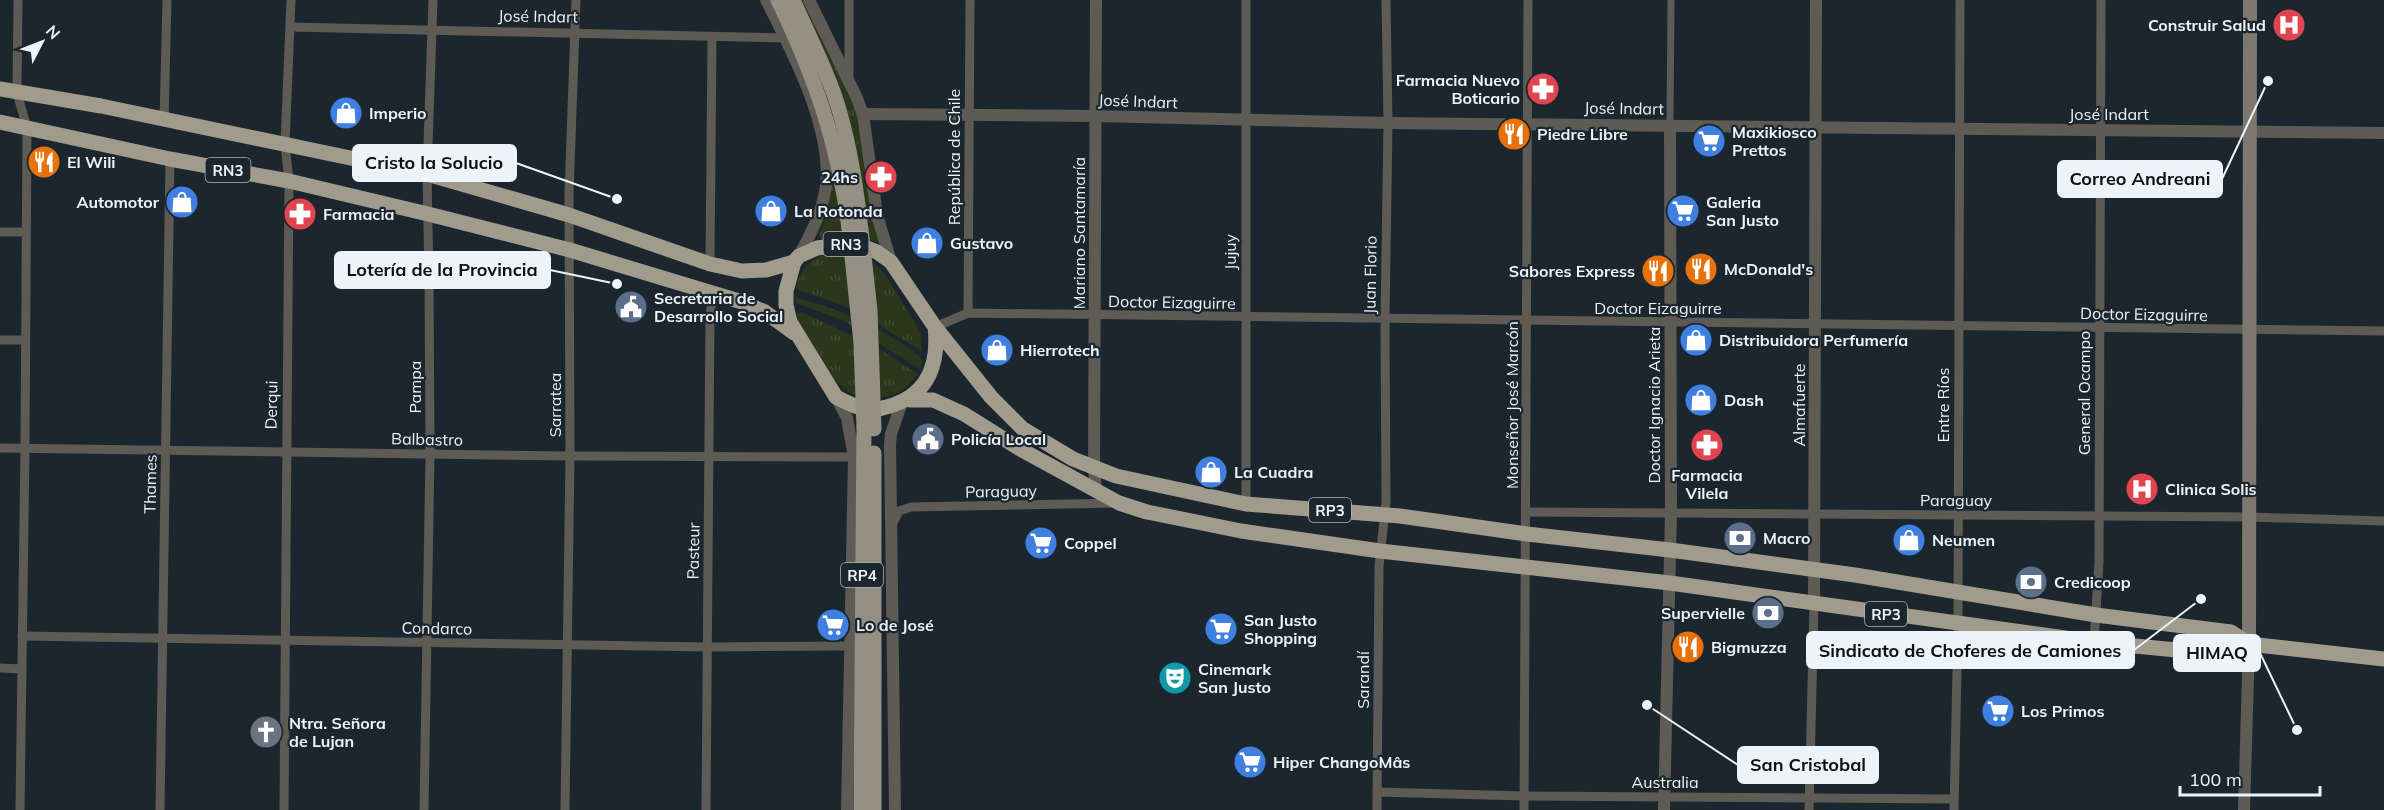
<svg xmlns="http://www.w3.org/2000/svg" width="2384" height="810" viewBox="0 0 2384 810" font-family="Mulish,sans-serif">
  <defs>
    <pattern id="grass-tufts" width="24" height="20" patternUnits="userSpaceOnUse" patternTransform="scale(1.5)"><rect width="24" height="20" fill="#2a371b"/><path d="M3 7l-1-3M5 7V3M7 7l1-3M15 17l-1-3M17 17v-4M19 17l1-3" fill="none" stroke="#3f4b32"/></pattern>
  </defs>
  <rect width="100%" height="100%" fill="#1b262f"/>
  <g fill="url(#grass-tufts)">
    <path d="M770,0H774C792,36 810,71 822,110C834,146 838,185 845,223L869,225L853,132L841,94L800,0H805C823,38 848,76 858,117C867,158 866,199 879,239L878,243C859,235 842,232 822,239L818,237C857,158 806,69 770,0Z"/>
    <path d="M845,250L873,262L885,274L921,333L922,351L852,309L794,288C809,258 813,256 845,250Z"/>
    <path d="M795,297C846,312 878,325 920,357L922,362L920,369L842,320L796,303Z"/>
    <path d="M796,313H804L883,351L918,374C905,392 890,400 868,397C858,396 849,394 842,387C831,377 824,362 816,349C809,339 798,326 796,313Z"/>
  </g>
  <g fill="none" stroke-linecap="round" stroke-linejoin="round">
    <polyline stroke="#5d5b54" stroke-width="7" points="1670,126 1671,0"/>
    <g stroke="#5d5b54" stroke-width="9">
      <polyline points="18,0 17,93 27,128 25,448 20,810"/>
      <polyline points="849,0 849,79"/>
      <polyline points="1246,0 1246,504"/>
      <polyline points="291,27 785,38"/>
      <polyline points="164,120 167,0"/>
      <polyline points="0,232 25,232"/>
      <polyline points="710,264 712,38"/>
      <polyline points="968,313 970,0"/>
      <path d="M935,327L968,313C1440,322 1912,327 2384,331"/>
      <polyline points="0,340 25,340"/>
      <polyline points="0,448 570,456 854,457"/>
      <polyline points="1527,512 2249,517 2384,521"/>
      <polyline points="893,523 899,511 911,507 1117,503"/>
      <polyline points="22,636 707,647 852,646"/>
      <polyline points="2094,642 2099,562 2101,0"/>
      <polyline points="0,668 22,669"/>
      <polyline points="1377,792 1524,796 1954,799"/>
      <polyline points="160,810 170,159"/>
      <polyline points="284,810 289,181 285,144 291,0"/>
      <polyline points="424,810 430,454 429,277 427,174 433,0"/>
      <polyline points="565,810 570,456 569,193 576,0"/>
      <polyline points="706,810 710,316 713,294"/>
      <polyline points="1377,810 1379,566 1386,502 1385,321 1388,123 1386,0"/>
      <polyline points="1524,810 1528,0"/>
      <polyline points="1809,810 1814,604"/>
      <polyline points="1954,810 1958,624 1960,0"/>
    </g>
    <g stroke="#5d5b54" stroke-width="12">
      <path d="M766,0C792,51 836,134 825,192C821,215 810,235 799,256"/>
      <polyline points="809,0 856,96 863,114 877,215 891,262"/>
      <polyline points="1096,0 1094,467 1096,492"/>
      <polyline points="863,114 1095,116 1388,123 2384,133"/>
      <polyline points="836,397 847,418 854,457 847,810"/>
      <polyline points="1814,604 1816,0"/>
      <polyline points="895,810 890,444 891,434 902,402"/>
      <polyline points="1664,810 1671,513 1670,126"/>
      <polyline points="2244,810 2249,644"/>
    </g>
    <polyline stroke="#7d796f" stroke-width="14" points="2249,644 2250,0"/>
    <g stroke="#969084" stroke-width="15">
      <path d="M778,0C815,77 838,142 849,228"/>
      <path d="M793,0C807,31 822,61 834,94C849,137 856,184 861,230"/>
      <polyline points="874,453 874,810"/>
      <polyline points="861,810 864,427"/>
    </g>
    <g stroke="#a19b8d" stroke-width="15">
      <polyline points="0,89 101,106 427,174 569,215 710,264 742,271 766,270 794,262"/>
      <polyline points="0,122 170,159 289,181 428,214 570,250 742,302 765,312 794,333"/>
      <path d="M935,327C939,363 929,393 893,405C884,408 875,411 866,409C854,407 846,402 836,397L790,322L786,305V291L794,262L799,256L817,248L847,244L864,247L877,252L891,262L935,327L991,397L1023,429L1073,459L1116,476L1246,504L1400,516L1527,534L1670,550L1855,575L2096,615L2231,632L2249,644"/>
      <polyline points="910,400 933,400 964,414 1020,449 1119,503 1147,512 1241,531 1380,551 1670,583 2094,642 2228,655 2249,644 2384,659"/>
    </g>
    <g stroke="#969084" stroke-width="15">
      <polyline points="849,228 861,343 864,427"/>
      <polyline points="861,230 870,310 874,429"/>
    </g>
  </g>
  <defs>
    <symbol id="hospital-disc" viewBox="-11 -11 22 22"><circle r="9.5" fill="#e0444e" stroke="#1b262f"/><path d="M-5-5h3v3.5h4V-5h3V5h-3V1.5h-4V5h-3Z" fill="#fff"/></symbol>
    <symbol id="pharmacy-disc" viewBox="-11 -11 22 22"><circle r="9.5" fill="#e0444e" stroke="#1b262f"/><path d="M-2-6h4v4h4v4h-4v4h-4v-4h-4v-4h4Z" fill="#fff"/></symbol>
    <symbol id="shop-disc" viewBox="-11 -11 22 22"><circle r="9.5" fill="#3f7fe0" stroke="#1b262f"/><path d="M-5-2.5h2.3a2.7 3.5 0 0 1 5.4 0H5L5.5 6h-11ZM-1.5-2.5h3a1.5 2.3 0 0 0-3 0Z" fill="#fff"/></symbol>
    <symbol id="restaurant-disc" viewBox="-11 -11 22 22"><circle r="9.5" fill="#e8710a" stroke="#1b262f"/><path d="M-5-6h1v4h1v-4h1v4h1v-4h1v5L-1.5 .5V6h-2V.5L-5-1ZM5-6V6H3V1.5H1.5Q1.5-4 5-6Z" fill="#fff"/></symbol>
    <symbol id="supermarket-disc" viewBox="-11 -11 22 22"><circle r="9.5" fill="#3f7fe0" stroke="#1b262f"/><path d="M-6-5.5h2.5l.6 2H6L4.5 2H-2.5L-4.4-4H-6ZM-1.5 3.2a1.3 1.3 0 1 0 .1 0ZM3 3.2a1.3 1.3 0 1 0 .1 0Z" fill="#fff"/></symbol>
    <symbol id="civic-disc" viewBox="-11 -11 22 22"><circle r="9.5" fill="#5c6f8a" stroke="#1b262f"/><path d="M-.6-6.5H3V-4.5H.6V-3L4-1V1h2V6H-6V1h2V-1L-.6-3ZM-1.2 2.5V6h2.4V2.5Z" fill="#fff"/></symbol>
    <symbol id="bank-disc" viewBox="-11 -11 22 22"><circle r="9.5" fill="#5c6f8a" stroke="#1b262f"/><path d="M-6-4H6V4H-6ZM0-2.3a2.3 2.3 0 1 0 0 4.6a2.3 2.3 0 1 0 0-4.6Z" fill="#fff"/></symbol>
    <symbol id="theatre-disc" viewBox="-11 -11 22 22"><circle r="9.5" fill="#0f9aa8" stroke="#1b262f"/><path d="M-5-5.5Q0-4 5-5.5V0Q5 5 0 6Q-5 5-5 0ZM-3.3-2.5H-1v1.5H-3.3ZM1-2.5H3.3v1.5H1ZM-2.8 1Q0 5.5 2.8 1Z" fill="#fff"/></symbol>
    <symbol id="church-disc" viewBox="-11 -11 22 22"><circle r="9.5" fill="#6b7280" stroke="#1b262f"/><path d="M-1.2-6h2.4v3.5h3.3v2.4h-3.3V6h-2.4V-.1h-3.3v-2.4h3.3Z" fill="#fff"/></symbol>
  </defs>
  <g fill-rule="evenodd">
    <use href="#hospital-disc" x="2270" y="6" width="38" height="38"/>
    <use href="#pharmacy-disc" x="1524" y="70" width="38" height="38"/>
    <use href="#shop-disc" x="327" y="94" width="38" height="38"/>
    <use href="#restaurant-disc" x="1495" y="115" width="38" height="38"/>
    <use href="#supermarket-disc" x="1690" y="122" width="38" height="38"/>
    <use href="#restaurant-disc" x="25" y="143" width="38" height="38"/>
    <use href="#pharmacy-disc" x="862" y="158" width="38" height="38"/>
    <use href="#shop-disc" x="163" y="183" width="38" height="38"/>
    <use href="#shop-disc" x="752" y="192" width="38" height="38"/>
    <use href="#supermarket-disc" x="1664" y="192" width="38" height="38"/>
    <use href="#pharmacy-disc" x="281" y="195" width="38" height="38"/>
    <use href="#shop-disc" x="908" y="224" width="38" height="38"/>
    <use href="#restaurant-disc" x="1682" y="250" width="38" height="38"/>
    <use href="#restaurant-disc" x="1639" y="252" width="38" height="38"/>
    <use href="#civic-disc" x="612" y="288" width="38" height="38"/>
    <use href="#shop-disc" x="1677" y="321" width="38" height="38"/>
    <use href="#shop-disc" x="978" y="331" width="38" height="38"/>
    <use href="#shop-disc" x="1682" y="381" width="38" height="38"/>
    <use href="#civic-disc" x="909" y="420" width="38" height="38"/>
    <use href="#pharmacy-disc" x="1688" y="426" width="38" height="38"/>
    <use href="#shop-disc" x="1192" y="453" width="38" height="38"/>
    <use href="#hospital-disc" x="2123" y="470" width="38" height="38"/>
    <use href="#bank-disc" x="1721" y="519" width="38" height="38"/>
    <use href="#shop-disc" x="1890" y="521" width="38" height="38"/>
    <use href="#supermarket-disc" x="1022" y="524" width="38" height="38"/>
    <use href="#bank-disc" x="2012" y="563" width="38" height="38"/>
    <use href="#bank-disc" x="1749" y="594" width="38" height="38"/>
    <use href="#supermarket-disc" x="814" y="606" width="38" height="38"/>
    <use href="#supermarket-disc" x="1202" y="610" width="38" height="38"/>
    <use href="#restaurant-disc" x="1669" y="628" width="38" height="38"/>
    <use href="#theatre-disc" x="1156" y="659" width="38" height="38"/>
    <use href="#supermarket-disc" x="1979" y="692" width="38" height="38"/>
    <use href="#church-disc" x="247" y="713" width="38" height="38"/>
    <use href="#supermarket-disc" x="1231" y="743" width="38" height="38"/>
  </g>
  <g text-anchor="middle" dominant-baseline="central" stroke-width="4.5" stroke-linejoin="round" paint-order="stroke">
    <g fill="#1b262f" stroke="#adb6bc" stroke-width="1.5">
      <rect x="205.5" y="158" width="45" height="24" rx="4.5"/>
      <rect x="823.5" y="232" width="45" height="24" rx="4.5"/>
      <rect x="1309" y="498" width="42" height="24" rx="4.5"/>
      <rect x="841" y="563" width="42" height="24" rx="4.5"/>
      <rect x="1865" y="602" width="42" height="24" rx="4.5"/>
    </g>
    <g font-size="15" font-weight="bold" fill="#ecf3f9">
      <text x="228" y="170">RN3</text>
      <text x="846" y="244">RN3</text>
      <text x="1330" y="510">RP3</text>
      <text x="862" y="575">RP4</text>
      <text x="1886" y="614">RP3</text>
    </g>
    <g font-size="16" fill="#ecf3f9" stroke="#1b262f">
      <text transform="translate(538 16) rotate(1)">José Indart</text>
      <text transform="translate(1138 101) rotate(2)">José Indart</text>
      <text transform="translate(1624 108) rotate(1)">José Indart</text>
      <text x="2109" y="114">José Indart</text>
      <text transform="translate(954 157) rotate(-90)">República de Chile</text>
      <text transform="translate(1079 233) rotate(-90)">Mariano Santamaría</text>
      <text transform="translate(1230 252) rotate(-90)">Jujuy</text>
      <text transform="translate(1370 275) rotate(-89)">Juan Florio</text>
      <text transform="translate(1172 302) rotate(1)">Doctor Eizaguirre</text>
      <text x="1658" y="308">Doctor Eizaguirre</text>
      <text transform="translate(2144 314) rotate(1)">Doctor Eizaguirre</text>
      <text transform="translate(415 387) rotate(-90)">Pampa</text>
      <text transform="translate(2084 393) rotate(-90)">General Ocampo</text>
      <text transform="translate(271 405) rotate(-89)">Derqui</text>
      <text transform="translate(555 405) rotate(-90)">Sarratea</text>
      <text transform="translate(1512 405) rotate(-90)">Monseñor José Marcón</text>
      <text transform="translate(1654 405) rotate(-90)">Doctor Ignacio Arieta</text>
      <text transform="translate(1799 405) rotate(-90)">Almafuerte</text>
      <text transform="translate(1943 405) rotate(-90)">Entre Ríos</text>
      <text transform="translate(427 439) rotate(1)">Balbastro</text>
      <text transform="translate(150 484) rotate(-89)">Thames</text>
      <text transform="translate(1001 491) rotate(-1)">Paraguay</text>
      <text x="1956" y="500">Paraguay</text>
      <text transform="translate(693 551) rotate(-89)">Pasteur</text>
      <text transform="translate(437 628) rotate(1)">Condarco</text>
      <text transform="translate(1363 680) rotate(-90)">Sarandí</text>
      <text x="1665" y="782">Australia</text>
    </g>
    <g font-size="16" font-weight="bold" fill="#ecf3f9" stroke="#1b262f" text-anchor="start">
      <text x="2266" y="25" text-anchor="end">Construir Salud</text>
      <text x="1520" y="80" text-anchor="end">Farmacia Nuevo<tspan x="1520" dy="18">Boticario</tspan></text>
      <text x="369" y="113">Imperio</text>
      <text x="1732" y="132">Maxikiosco<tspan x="1732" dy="18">Prettos</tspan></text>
      <text x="1537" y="134">Piedre Libre</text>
      <text x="67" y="162">El Wili</text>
      <text x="858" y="177" text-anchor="end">24hs</text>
      <text x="159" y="202" text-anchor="end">Automotor</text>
      <text x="1706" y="202">Galeria<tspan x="1706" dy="18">San Justo</tspan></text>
      <text x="794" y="211">La Rotonda</text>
      <text x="323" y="214">Farmacia</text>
      <text x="950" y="243">Gustavo</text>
      <text x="1724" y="269">McDonald's</text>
      <text x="1635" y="271" text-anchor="end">Sabores Express</text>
      <text x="654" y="298">Secretaria de<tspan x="654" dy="18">Desarrollo Social</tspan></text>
      <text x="1719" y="340">Distribuidora Perfumería</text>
      <text x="1020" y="350">Hierrotech</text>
      <text x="1724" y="400">Dash</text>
      <text x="951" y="439">Policía Local</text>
      <text x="1234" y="472">La Cuadra</text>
      <text x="1707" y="475" text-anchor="middle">Farmacia<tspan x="1707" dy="18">Vilela</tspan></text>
      <text x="2165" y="489">Clinica Solis</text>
      <text x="1763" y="538">Macro</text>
      <text x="1932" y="540">Neumen</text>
      <text x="1064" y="543">Coppel</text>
      <text x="2054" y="582">Credicoop</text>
      <text x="1745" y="613" text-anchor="end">Supervielle</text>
      <text x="1244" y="620">San Justo<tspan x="1244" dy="18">Shopping</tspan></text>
      <text x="856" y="625">Lo de José</text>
      <text x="1711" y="647">Bigmuzza</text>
      <text x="1198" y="669">Cinemark<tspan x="1198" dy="18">San Justo</tspan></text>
      <text x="2021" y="711">Los Primos</text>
      <text x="289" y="723">Ntra. Señora<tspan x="289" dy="18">de Lujan</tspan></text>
      <text x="1273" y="762">Hiper ChangoMâs</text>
    </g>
  </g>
  <path fill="none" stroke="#ecf3f9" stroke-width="2" d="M617 199L516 163M2268 81L2222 179M617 284L550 270M2201 599L2134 650M2297 730L2260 653M1647 705L1738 765"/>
  <g fill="#ecf3f9" stroke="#1b262f" stroke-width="2">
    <circle cx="617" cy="199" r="6"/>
    <circle cx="2268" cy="81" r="6"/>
    <circle cx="617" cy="284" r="6"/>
    <circle cx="2201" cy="599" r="6"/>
    <circle cx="2297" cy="730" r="6"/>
    <circle cx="1647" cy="705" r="6"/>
  </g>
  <g fill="#ecf3f9" stroke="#ecf3f9" stroke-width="2">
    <rect x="353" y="145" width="163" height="36" rx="6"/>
    <rect x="2058" y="161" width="164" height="36" rx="6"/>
    <rect x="335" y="252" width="215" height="36" rx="6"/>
    <rect x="1807" y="632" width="327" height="36" rx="6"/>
    <rect x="2174" y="635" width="86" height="36" rx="6"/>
    <rect x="1738" y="747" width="140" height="36" rx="6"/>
  </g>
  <g font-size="18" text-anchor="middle" font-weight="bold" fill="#111">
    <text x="434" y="169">Cristo la Solucio</text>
    <text x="2140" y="185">Correo Andreani</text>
    <text x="442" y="276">Lotería de la Provincia</text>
    <text x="1970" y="657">Sindicato de Choferes de Camiones</text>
    <text x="2217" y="659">HIMAQ</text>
    <text x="1808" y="771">San Cristobal</text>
  </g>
  <g transform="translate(42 42) rotate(48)" stroke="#1b262f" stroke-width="4.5" paint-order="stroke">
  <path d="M0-4.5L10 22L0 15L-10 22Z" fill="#ecf3f9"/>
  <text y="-9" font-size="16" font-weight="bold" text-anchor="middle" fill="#ecf3f9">N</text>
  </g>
  <path d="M2180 786v9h140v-9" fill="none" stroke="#ecf3f9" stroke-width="3"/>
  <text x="2189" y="786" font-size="18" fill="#ecf3f9" stroke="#1b262f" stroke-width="4.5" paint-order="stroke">100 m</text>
</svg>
